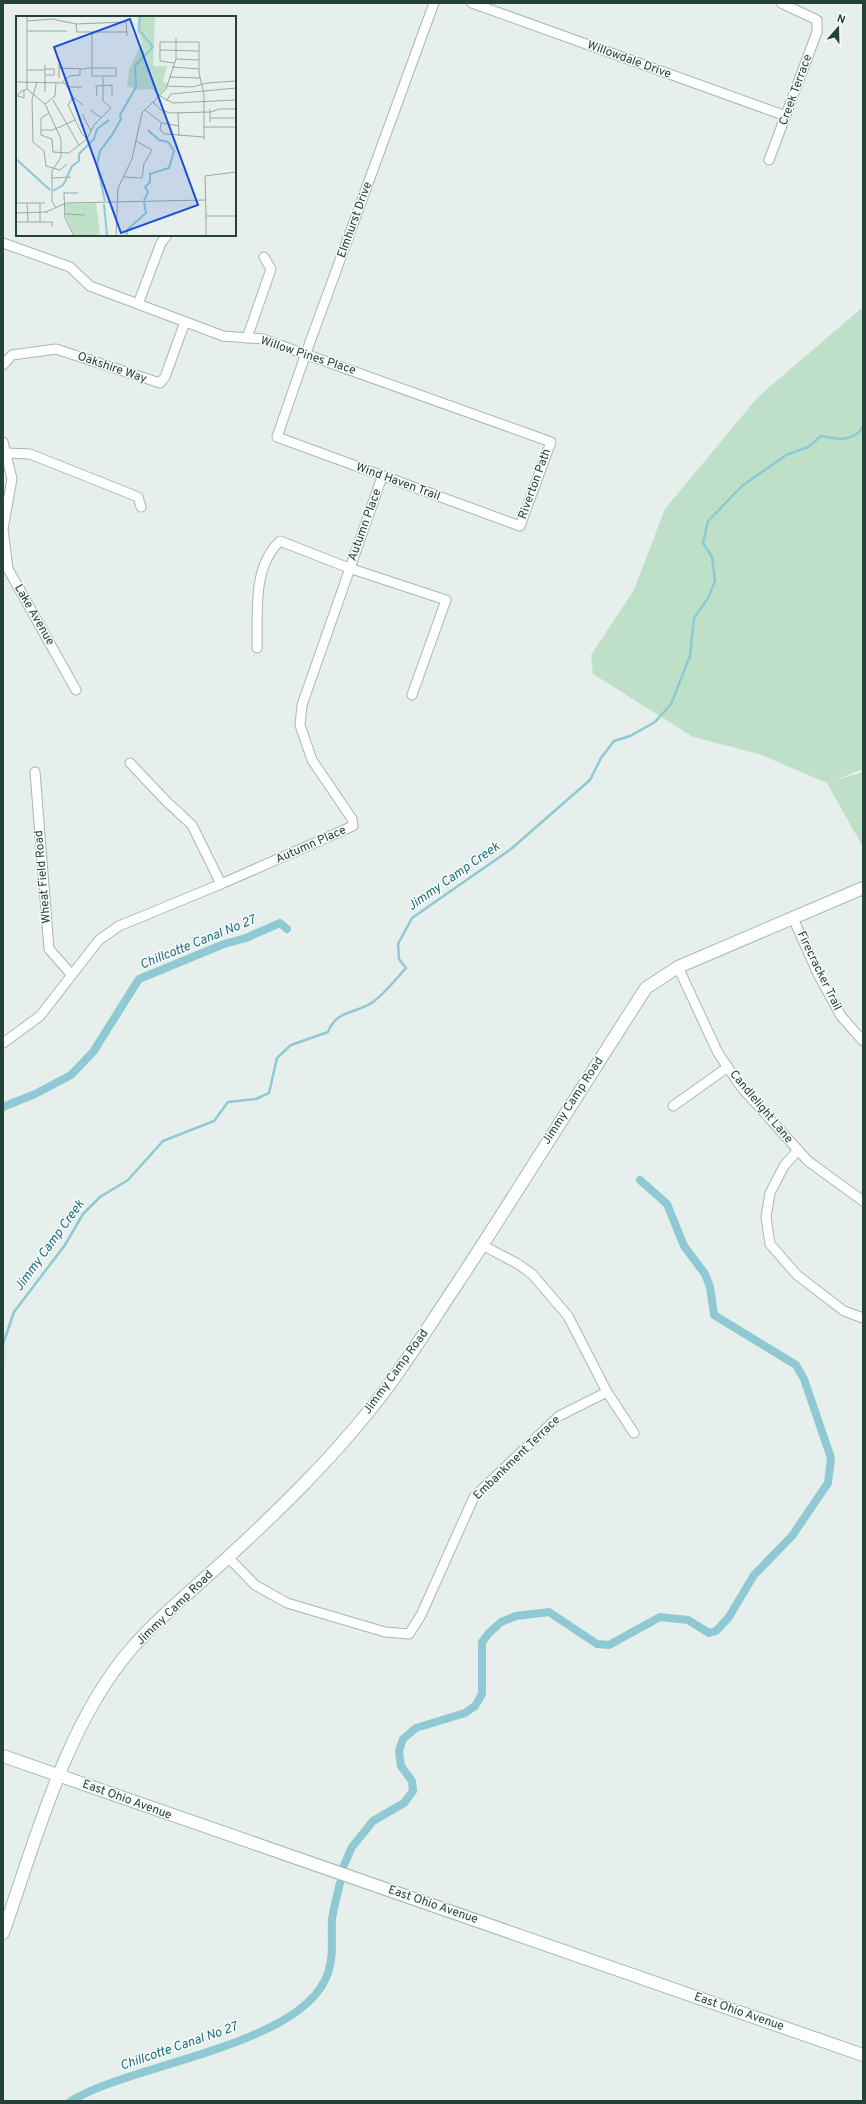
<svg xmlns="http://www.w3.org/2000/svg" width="866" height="2104" viewBox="0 0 866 2104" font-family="Overpass,sans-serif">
  <rect width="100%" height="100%" fill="#e6efeb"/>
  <polygon fill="#bfe0c8" points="863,307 863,769 833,781 863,772 863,847 827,783 759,754 693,737 593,674 591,655 634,590 665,509 758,397"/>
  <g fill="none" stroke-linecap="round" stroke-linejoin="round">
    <path stroke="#8ec9d4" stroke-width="2.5" d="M3,1366V1344L14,1312L65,1245L83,1214L100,1197L128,1180L163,1141L214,1121L228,1102L256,1099L269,1093L277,1058L291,1045L328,1032C337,1009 356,1014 373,1002C386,992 395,980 406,968L399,959L398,944L412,918L511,849L590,780L601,758L614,741L630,736L655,722L671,704L690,656L694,618L708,598L715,581L712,557L703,543L708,521L742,486L786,455L808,447L821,436C837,439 852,443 863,427"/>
    <g stroke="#8ec9d4" stroke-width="8">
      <polyline points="3,1107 35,1094 71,1075 93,1052 139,979 224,944 246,938 280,923 287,929"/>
      <polyline points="344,1865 352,1847 373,1821 404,1803 413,1791 412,1781 401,1766 399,1751 403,1739 416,1728 465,1713 475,1706 482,1694 482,1642 489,1633 501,1622 516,1616 549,1612 597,1644 609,1645 660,1617 688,1620 709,1633 716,1631 729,1617 754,1575 792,1536 828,1483 831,1458 804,1379 796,1365 714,1315 710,1287 705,1274 684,1246 667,1204 640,1180"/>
      <path d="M71,2101C132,2063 304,2046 328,1973C334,1956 331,1937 332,1919C334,1907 337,1895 340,1883"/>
    </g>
    <defs>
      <g id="street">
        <polyline points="472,3 786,116"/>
        <polyline points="769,160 817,32 817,20 781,3"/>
        <polyline points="3,243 70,267 90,286 223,336 263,339 551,442 520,526 277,437 306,353 434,3"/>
        <polyline points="138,304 161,243 167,235"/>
        <polyline points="247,338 271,269 264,257"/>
        <polyline points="3,365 12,355 56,349 160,383 165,377 185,322"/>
        <polyline points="3,442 12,479 3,529 8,569 76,690"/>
        <polyline points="6,453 30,454 138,497 141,507"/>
        <path d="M257,648C258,613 252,567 280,541L349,568L446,600L412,695"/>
        <polyline points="130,763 167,802 192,825 221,884"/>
        <polyline points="35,772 49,949 71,974"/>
        <polyline points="793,918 818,974 841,1016 863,1041"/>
        <polyline points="678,967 718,1053 741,1087 808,1161 863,1201"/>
        <polyline points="3,1043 40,1016 99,940 119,926 221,884 353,826 352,819 312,760 300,725 302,705 382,477"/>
        <polyline points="673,1106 728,1067"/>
        <polyline points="798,1150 784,1166 770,1193 766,1217 770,1244 797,1275 844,1311 863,1318"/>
        <polyline points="607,1392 634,1433"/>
        <polyline points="228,1557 255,1585 287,1603 385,1632 409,1634 421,1615 474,1497 559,1416 607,1392 568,1316 532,1274 518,1264 482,1245"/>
      </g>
      <g id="secondary">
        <polyline points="3,1756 863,2055"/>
        <path d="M3,1933C36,1840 65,1726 131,1649C159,1617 192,1590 224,1561C276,1513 329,1462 373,1406C403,1369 428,1327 455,1287C520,1188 582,1087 646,988L678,967L863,888"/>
      </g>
    </defs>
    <use href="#street" stroke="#a8b8b2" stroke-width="11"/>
    <use href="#secondary" stroke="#a4bbb3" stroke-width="14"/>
    <use href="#street" stroke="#fff" stroke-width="9"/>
    <use href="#secondary" stroke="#fff" stroke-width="12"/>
  </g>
  <g text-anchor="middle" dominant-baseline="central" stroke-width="3" stroke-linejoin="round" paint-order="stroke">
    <g font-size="12" fill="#24423a" stroke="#f7fbf9">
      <text transform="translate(629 60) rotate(20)">Willowdale Drive</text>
      <text transform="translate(796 90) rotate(-70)">Creek Terrace</text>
      <text transform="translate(355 220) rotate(-70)">Elmhurst Drive</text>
      <text transform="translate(308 356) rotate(18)">Willow Pines Place</text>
      <text transform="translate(112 368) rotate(19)">Oakshire Way</text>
      <text transform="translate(398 482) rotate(20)">Wind Haven Trail</text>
      <text transform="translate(535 484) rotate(-70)">Riverton Path</text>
      <text transform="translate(365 525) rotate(-70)">Autumn Place</text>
      <text transform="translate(34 615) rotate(60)">Lake Avenue</text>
      <text transform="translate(311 845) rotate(-24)">Autumn Place</text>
      <text transform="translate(43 877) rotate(-95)">Wheat Field Road</text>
      <text transform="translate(819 971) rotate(64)">Firecracker Trail</text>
      <text transform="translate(573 1101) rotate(-57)">Jimmy Camp Road</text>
      <text transform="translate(761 1107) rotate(50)">Candlelight Lane</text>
      <text transform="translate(396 1372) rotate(-54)">Jimmy Camp Road</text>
      <text transform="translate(517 1458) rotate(-44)">Embankment Terrace</text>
      <text transform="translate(175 1608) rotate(-44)">Jimmy Camp Road</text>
      <text transform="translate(127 1800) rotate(20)">East Ohio Avenue</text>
      <text transform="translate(433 1905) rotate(19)">East Ohio Avenue</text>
      <text transform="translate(739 2012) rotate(19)">East Ohio Avenue</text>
    </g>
    <g font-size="13" font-style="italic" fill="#1c6f80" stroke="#f7fbf9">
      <text transform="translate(454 877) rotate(-35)">Jimmy Camp Creek</text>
      <text transform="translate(198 943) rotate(-22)">Chillcotte Canal No 27</text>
      <text transform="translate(50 1246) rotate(-54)">Jimmy Camp Creek</text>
      <text transform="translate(179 2047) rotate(-19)">Chillcotte Canal No 27</text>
    </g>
  </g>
  <g transform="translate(16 16)">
    <rect width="220" height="220" fill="#e6efeb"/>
    <path d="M122,0H139L137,50H151L147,66L151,67V70L143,80L136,73L123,74L111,70L113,54L126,26L121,15ZM80,187L84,217L82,220H59L50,202L49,188Z" fill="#bfe0c8"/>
    <path fill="none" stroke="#8ec9d4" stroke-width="2" d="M0,143L34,174M51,161L56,150L63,145V138L78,123L81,113L93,104M37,175L47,169L51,162M128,184L132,176L129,171L134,166V158L153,152L158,135L152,126L143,124L132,114M89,185L81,149L84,135L96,119L105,103L104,99L120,71L119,50L137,31L123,14L124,0M88,188L91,220M110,220L112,213L130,197L128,186"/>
    <path fill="none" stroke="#98aaa4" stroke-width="1" d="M11,0V73L29,88L45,123V141L36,155V185L40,192M11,5L36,3L60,8L110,6L111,20M60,8L61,16H111M11,15H51M144,34L183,35M160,43L183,44M158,47L144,45V26H183V57L188,78V124M43,48V62M156,51L183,53M43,52L68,53L72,52H100V60H76V16M29,53H38V59H30M11,54H29M153,61L184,62M0,66L49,67L57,81L67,89M21,66L16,83L17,126L28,135L30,150L44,154L51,148M46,66L54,60L64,59V53M151,70L176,71L191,67L220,65M53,71H66M29,76V49M2,80L8,82V74M81,80L80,70L96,69V79M144,80L157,87L220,84M57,81L52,89L66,118L71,123M0,82L4,76L11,73M37,84L63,129M150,85L155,78L220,72M137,86L145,94L154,97L195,96L203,93H220M29,88L39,80L40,66M194,93V106M74,94L86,102M129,94L146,107L163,110M33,97L25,102V119L36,123L37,136L53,137L71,123L78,109L95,92L87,85V61M162,97L163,120M66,98L75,115M195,102H220M145,107L144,114L149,118L188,121M188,111H220M25,114H37L59,104M220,156L189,160L190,200H220M108,161L126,162L128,148L136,134L120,125M36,162L55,161M48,176L49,202L58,220M48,177H62M0,187H29M11,187L12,206M24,187V206M30,196L50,187L190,184M0,197L32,196M48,198L69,199M0,206H36V210M100,220L102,172L116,143L126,97L150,73L160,43V22M190,220V200"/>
    <path fill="#1d4ed8" fill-opacity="0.15" stroke="#1d4ed8" stroke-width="2" d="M114,3L182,189L105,217L38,31Z"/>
    <rect width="220" height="220" fill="none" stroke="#24423a" stroke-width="2"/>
  </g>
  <rect width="866" height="2104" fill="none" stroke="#24423a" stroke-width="8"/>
  <g transform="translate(838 28) rotate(20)" stroke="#f7fbf9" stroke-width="3" paint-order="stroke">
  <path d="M0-3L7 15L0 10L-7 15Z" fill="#24423a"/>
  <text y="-6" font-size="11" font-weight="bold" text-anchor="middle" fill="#24423a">N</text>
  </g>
</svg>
